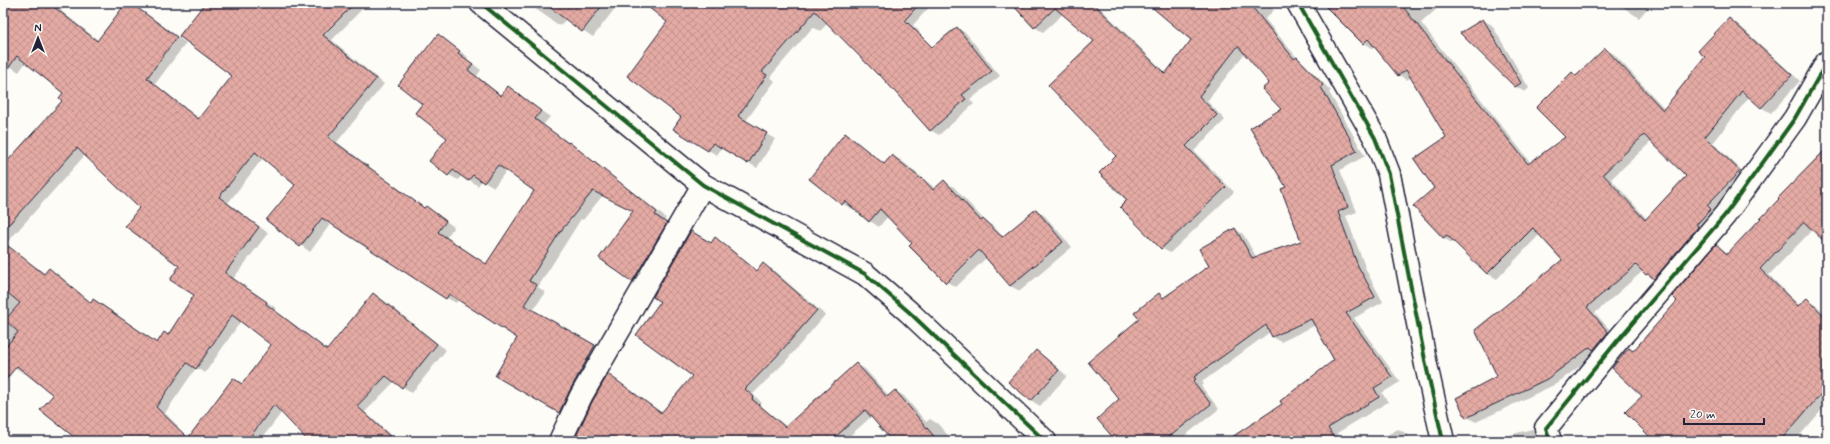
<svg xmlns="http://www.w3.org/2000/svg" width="1830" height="444" viewBox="0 0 1830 444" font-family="Mynerve,sans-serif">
  <defs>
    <pattern id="building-cross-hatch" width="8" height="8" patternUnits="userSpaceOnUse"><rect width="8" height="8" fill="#e4aaa3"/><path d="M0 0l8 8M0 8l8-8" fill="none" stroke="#c3928d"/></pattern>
  </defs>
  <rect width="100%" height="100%" fill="#fdfcf7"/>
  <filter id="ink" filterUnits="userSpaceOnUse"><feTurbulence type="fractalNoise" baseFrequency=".025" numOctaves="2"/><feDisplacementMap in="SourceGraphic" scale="8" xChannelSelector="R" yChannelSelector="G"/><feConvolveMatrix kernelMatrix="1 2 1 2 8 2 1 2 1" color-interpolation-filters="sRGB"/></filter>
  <g filter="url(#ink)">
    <g fill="#0003" fill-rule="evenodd">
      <path d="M3,3H60L64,6L61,11L99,41L127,3L137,7L186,43L155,84L200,119L233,76L206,3H368L332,40L384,84L337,142L425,209L426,207L435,213L454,227L446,238L487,265L535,191L507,170L494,187L482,180L478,186L462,175L458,180L449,175V138L424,104L438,35L468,57L467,59L481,70L477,76L502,96L508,87L550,117L543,125L578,149L666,218L664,221L675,229L642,287L600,258L634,211L603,195L583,220L581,219L538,287L545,292L533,311L604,352L569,417L496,376L519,338L459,299L456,303L447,298L331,223L310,252L267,220L296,184L263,158L228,203L268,233L233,279L276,308L275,310L328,350L373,294L382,299L446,350L412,393L395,381L365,412L397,441H310L282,412L260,441H191L243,385L273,345L241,321L205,373L196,368L165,413L178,426L164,441H75L77,439L54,395L26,372L24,374L3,359V168L64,101V92L26,62L19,72L3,62ZM86,154L140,208L180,266L195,295L168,336L158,344L103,305L94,300L92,303L59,275L49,269L45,274L5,245Z"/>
      <polygon points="145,3 160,3 156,9"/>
      <polygon points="527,3 619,3 593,37 566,19 560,26"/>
      <polygon points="619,3 631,3 627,8"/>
      <polygon points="647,3 933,3 913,25 920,32 885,77 828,23 820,31 813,27 770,77 775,81 745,122 775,139 757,168 722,147 717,155 708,150 682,116 669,22"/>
      <polygon points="1012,3 1073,3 1074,4 1043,32 1034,27"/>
      <polygon points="1086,3 1097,5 1167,74 1193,40 1148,3 1267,3 1274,10 1265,19 1298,59 1305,64 1331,91 1329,92 1365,156 1340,170 1357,212 1346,216 1367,272 1383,302 1354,318 1400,382 1382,393 1388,402 1337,433 1341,441 1248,441 1283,404 1335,360 1316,325 1281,342 1273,337 1270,332 1202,382 1204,384 1201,386 1219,409 1178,441 1118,441 1121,399 1140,319 1159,295 1165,298 1210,266 1235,229 1243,234 1257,258 1303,241 1288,187 1282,109 1270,83 1245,53 1207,101 1225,120 1194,151 1234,192 1170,253 1161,248 1118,156 1095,40"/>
      <path d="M1328,3H1439L1441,5L1421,23L1531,163L1567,137L1572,73L1577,76L1605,49L1614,54L1665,109L1706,56L1729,19L1738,24L1800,81L1771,113L1762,108L1750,96L1713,143L1748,176L1715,210L1719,214L1663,283L1643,271L1595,313L1617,338L1556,384L1476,422L1467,417L1499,376L1563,260L1540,234L1497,279L1488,274L1454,241L1452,243L1443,238L1435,188L1448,138L1411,77L1407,80L1399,75L1375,46L1372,48L1364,43ZM1652,141L1687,176L1647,219L1611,179Z"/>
      <polygon points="1617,3 1652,3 1639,18"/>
      <polygon points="1483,20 1492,25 1529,88 1525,92 1516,87 1462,33"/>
      <polygon points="957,28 966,33 1000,76 970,100 974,104 939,135 930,130"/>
      <polygon points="845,135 885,164 893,156 902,161 936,189 944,182 954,187 985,221 993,226 1004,237 1036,210 1045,216 1072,247 1020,291 1010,286 987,257 956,287 947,282 888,216 879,227 870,221 854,207 852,209 843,204"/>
      <polygon points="1827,149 1827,243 1813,229 1769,275 1800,306 1807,300 1816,305 1827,316 1827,404 1795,441 1656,441 1643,396 1634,352 1679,301 1717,246 1729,254"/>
      <polygon points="715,238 758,271 763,264 772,269 825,315 785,362 753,394 762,403 760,405 787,427 856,364 865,369 889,396 895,391 904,396 926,422 930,419 938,424 953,441 893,441 872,416 844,441 575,441 608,376 662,413 693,376 711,244"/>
      <polygon points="1037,352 1045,357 1067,376 1040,406 1032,401 1010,382"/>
      <polygon points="1398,429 1407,434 1409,441 1376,441"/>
      <polygon points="1532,429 1540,434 1542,441 1487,441"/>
    </g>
    <g fill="url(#building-cross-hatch)" stroke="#22223b" fill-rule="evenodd">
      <path d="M3,3H49L97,41L126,3H131L177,37L147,78L198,119L232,76L179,36L205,3H355L323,35L376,79L328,137L424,208L426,206L446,221L438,232L486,264L534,191L498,165L484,183L473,175L468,181L453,170L448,176L429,161L447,138L415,113L422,104L398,85L438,34L460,51L458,53L473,64L468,70L501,96L508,86L541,111L535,119L568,143L569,142L657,212L655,215L667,223L632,282L599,258L633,211L593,191L560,232L529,281L537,285L524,305L595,345L570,390L559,413L495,376L517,338L449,294L446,299L322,218L300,247L266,220L295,185L255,152L219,197L259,227L225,273L267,302L266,304L327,350L373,293L437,344L402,388L386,376L357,406L395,441H308L274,405L247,441H79L40,410L53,395L17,366L3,383V350L18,332L5,320L20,303L3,289V242L44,274L49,268L91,303L93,299L157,343L164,332L168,335L194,295L170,280L179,266L125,226L139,208L77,148L3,231V166L62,101L59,98L63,93L17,56L3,76ZM232,315L271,345L242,384L233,378L188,438L156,407L187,363L196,369Z"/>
      <polygon points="544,3 604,3 582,32"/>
      <polygon points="643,3 920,3 905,20 932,47 957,27 992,71 962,95 966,99 930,131 879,74 878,75 815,11 762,72 767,75 738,116 767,133 748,164 713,143 708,151 673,129 681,117 627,76 667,22"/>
      <polygon points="1011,3 1093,3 1165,74 1191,40 1147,3 1249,3 1294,59 1297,57 1323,85 1321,87 1357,151 1332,165 1348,207 1338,212 1358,266 1375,297 1346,313 1392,377 1374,388 1379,397 1328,428 1336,441 1226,441 1282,404 1280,401 1334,360 1311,319 1272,337 1266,325 1194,377 1196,379 1193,381 1211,404 1164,441 1116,441 1097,419 1119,399 1088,362 1139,319 1134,313 1159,293 1163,298 1209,266 1199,249 1235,228 1252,258 1301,241 1281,189 1286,187 1250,128 1281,109 1262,89 1269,83 1238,46 1199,96 1217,115 1186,146 1226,187 1161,249 1120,207 1127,200 1099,173 1116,156 1048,85 1094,41 1055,8 1034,28"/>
      <path d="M1322,3H1400L1528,164L1565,137L1536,108L1572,72L1576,76L1605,48L1663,110L1705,57L1698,51L1729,18L1792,75L1761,108L1742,91L1705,137L1740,171L1707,205L1711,209L1696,225L1698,227L1654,279L1648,274L1646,275L1636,265L1587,307L1608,332L1593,350L1590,347L1547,379L1466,418L1456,398L1497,376L1475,330L1562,260L1533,228L1487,274L1447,235L1443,238L1413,206L1434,188L1414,159L1446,137L1406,70L1398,76L1368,39L1363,44ZM1644,135L1686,176L1645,220L1603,174Z"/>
      <polygon points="1483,19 1521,83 1515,87 1460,33"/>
      <polygon points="845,133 884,164 892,155 921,179 922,178 933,190 944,180 981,221 983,219 1002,237 1036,209 1063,242 1010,286 979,250 946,283 909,246 912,243 880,209 869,222 845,201 842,205 809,179"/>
      <polygon points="1827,148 1827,244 1804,222 1760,269 1798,306 1807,298 1827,319 1827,387 1780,441 1654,441 1625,412 1642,396 1612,368 1629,348 1633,351 1677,301 1672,296 1716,244 1727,254 1779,199 1778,198"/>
      <polygon points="691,231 711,243 715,237 757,271 763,263 817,310 776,357 745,389 754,397 752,399 785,427 856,363 887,397 895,390 938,441 892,441 865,410 831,441 574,441 592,402 608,374 661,413 692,376 636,335 660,302 653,297"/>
      <polygon points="1036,350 1059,370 1031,401 1008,382"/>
    </g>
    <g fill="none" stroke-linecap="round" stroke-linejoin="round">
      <defs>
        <g id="minor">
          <polyline points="1298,3 1375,138 1389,174 1426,365 1443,441"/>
          <polyline points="560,441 581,396 703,185"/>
          <polyline points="1550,441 1546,428 1618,340 1725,215 1795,118 1827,62"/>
        </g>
        <polyline id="tertiary" points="481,3 703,185 865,274 909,312 1045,441"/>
      </defs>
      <use href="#minor" stroke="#22223b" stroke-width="25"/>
      <use href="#tertiary" stroke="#22223b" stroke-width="25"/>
      <use href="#minor" stroke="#fdfcf7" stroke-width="22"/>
      <use href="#tertiary" stroke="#fdfcf7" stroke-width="22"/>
      <defs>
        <g id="cycleway">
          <polyline points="481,3 703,185 865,274 909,312 1045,441"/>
          <polyline points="1298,3 1375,138 1389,174 1426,365 1443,441"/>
          <polyline points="1550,441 1546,428 1618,340 1725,215 1795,118 1827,62"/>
        </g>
      </defs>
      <use href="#cycleway" stroke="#fdfcf7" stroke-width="6"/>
      <use href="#cycleway" stroke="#1b5e20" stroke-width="4"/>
    </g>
  </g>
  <rect width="1830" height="444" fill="none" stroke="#fdfcf7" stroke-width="16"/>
  <rect x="8" y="8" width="1814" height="428" fill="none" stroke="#22223b" stroke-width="1.5" filter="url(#ink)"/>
  <g transform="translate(38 38)" stroke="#fdfcf7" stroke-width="3" paint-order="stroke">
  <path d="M0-3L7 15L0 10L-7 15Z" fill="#22223b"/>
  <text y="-6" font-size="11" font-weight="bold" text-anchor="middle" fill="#22223b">N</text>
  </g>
  <path d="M1684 418v6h80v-6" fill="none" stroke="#22223b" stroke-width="2"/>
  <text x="1690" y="418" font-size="12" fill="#22223b" stroke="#fdfcf7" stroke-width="3" paint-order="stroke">20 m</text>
</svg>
